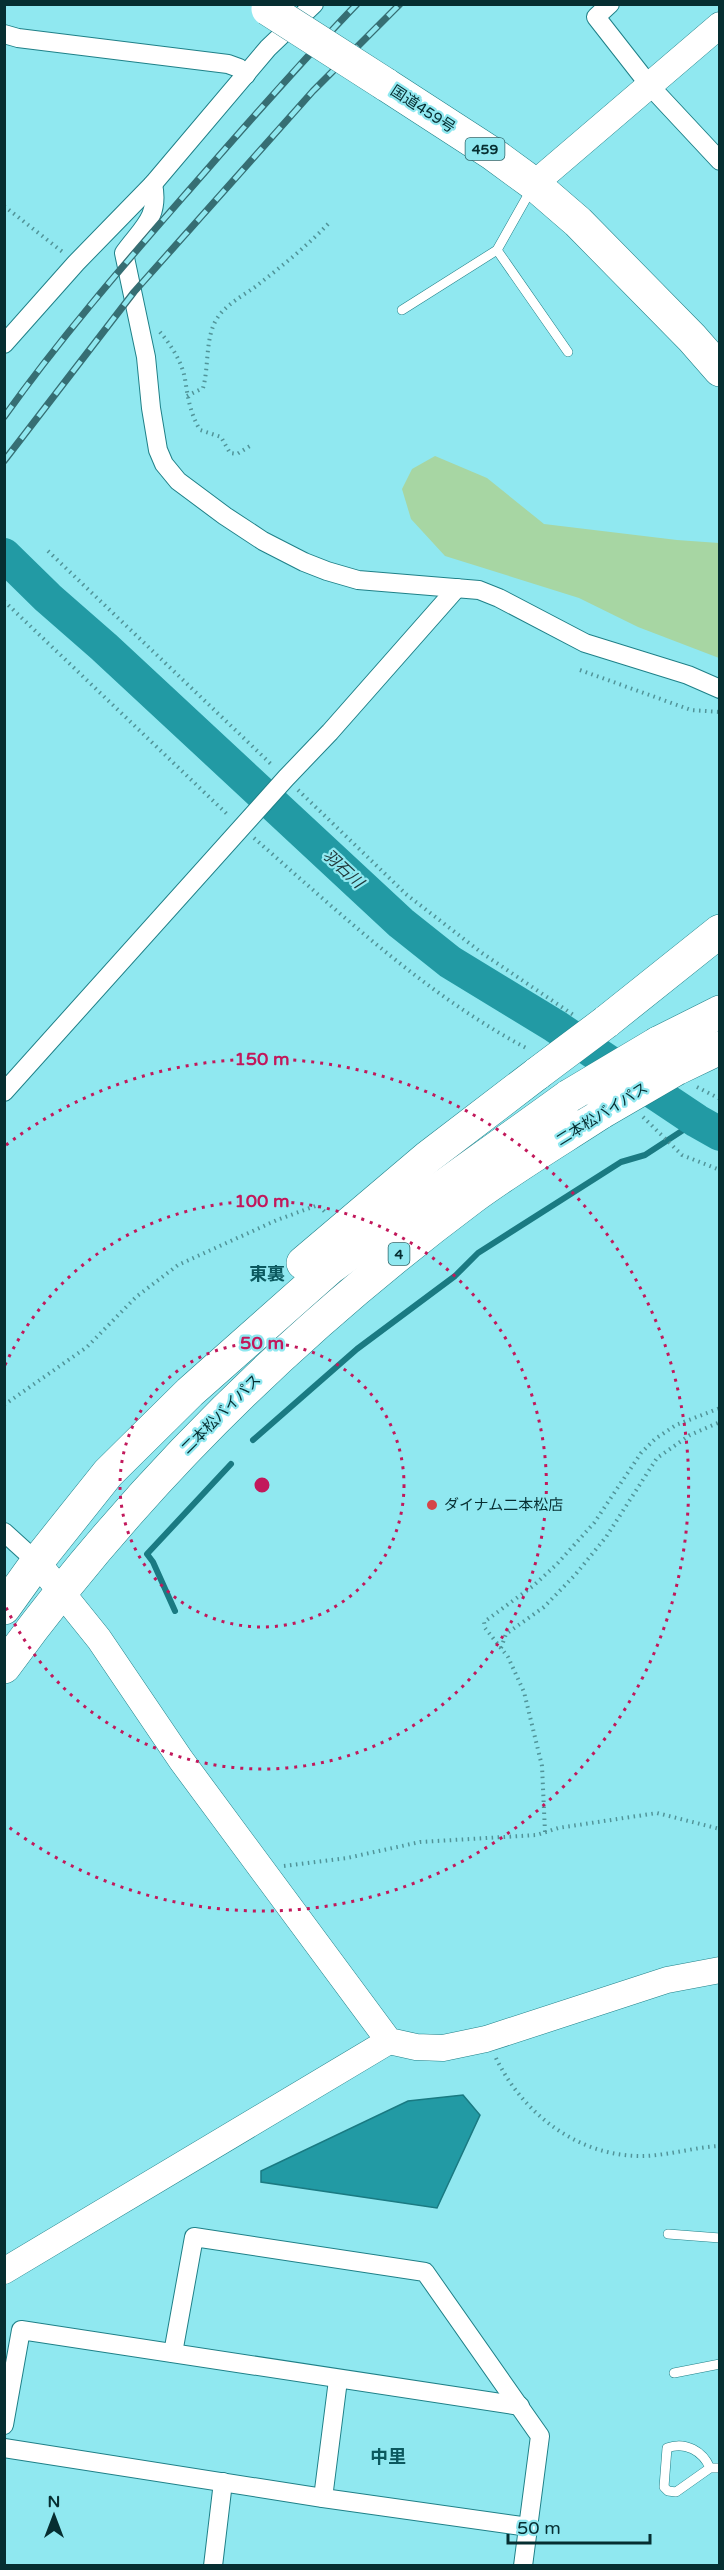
<svg xmlns="http://www.w3.org/2000/svg" width="724" height="2570" viewBox="0 0 724 2570" font-family="'Varela Round','Noto Sans JP',sans-serif">
  <rect width="100%" height="100%" fill="#90e8f0"/>
  <polygon fill="#a7d6a3" points="435,456 487,478 544,524 677,540 719,543 719,658 638,627 579,598 445,556 411,519 402,489 412,469"/>
  <polygon fill="#229aa4" stroke="#1a7a82" stroke-width="1.5" points="463,2095 480,2115 437,2208 261,2182 261,2171 408,2101"/>
  <g fill="none" stroke-linecap="round" stroke-linejoin="round">
    <g stroke="#1a7a82" stroke-width="6">
      <polyline points="253,1440 357,1349 455,1276 478,1253 621,1162 645,1155 697,1121"/>
      <polyline points="175,1611 153,1562 147,1554 231,1464"/>
    </g>
    <polyline stroke="#229aa4" stroke-width="34" points="4,555 48,598 104,647 401,923 450,962 555,1026 697,1121 720,1134"/>
    <defs>
      <g id="lane">
        <polyline points="497,250 568,352"/>
        <polyline points="402,310 497,250 532,188"/>
        <polyline points="668,2234 720,2238"/>
        <polyline points="674,2373 720,2364"/>
        <path d="M710,2468C703,2451 685,2441 667,2448L664,2487L668,2491L676,2492L710,2468H720"/>
      </g>
      <g id="street">
        <polyline points="610,4 596,17 650,86 720,161"/>
        <polyline points="4,34 18,38 228,64 239,68 246,75"/>
        <path d="M153,184C160,217 142,228 124,253L146,357L151,408L158,450L164,464L178,481L225,516L263,541L304,562L327,571L358,580L479,590L499,598L585,643L688,675L720,689"/>
        <polyline points="4,344 76,263 153,184 268,48 314,4"/>
        <polyline points="4,1092 286,778 330,732 457,588"/>
        <polyline points="4,1532 37,1562"/>
        <polyline points="173,2353 194,2237 425,2272 540,2436 523,2566"/>
        <polyline points="4,2425 21,2330 520,2406"/>
        <polyline points="4,2448 323,2498 529,2527"/>
        <polyline points="323,2498 338,2380"/>
        <polyline points="213,2566 223,2482"/>
      </g>
      <g id="secondary">
        <polyline points="534,184 720,25"/>
        <polyline points="37,1562 99,1639 181,1760 389,2041 416,2047 443,2048 486,2039 667,1980 720,1970"/>
        <polyline points="4,2271 389,2041"/>
      </g>
      <g id="highway">
        <polyline points="385,84 493,154 534,184 578,222 692,338 720,370"/>
        <polyline points="606,1022 720,931"/>
        <polyline points="658,1043 720,1012"/>
        <polyline points="676,1069 720,1048"/>
        <polyline points="303,1263 428,1157 538,1073"/>
        <polyline points="4,1608 37,1562 108,1473 190,1392 331,1267 569,1096"/>
        <path d="M4,1667C135,1487 295,1330 473,1197C514,1167 559,1140 602,1112"/>
      </g>
    </defs>
    <use href="#lane" stroke="#1f8088" stroke-width="10"/>
    <use href="#street" stroke="#1f8088" stroke-width="20"/>
    <use href="#secondary" stroke="#1f8088" stroke-width="27"/>
    <use href="#highway" stroke="#1f8088" stroke-width="34"/>
    <g stroke="#519499" stroke-width="4" stroke-dasharray="1.5 4.5" stroke-linecap="butt">
      <polyline points="4,206 64,253"/>
      <path d="M160,332C171,345 182,362 185,379C188,398 190,413 200,430L221,437L230,453L237,454L250,446"/>
      <path d="M187,396L203,388C209,367 205,340 216,320C225,305 241,297 255,287C281,267 307,246 329,223"/>
      <polyline points="48,551 273,766"/>
      <polyline points="4,601 228,815"/>
      <polyline points="580,670 691,710 720,712"/>
      <polyline points="298,790 407,895 482,953 575,1016"/>
      <path d="M254,838C341,914 426,995 528,1049"/>
      <polyline points="697,1087 720,1099"/>
      <polyline points="643,1117 682,1155 720,1170"/>
      <polyline points="4,1405 87,1347 136,1297 178,1265 277,1220 318,1205 325,1212"/>
      <polyline points="501,1648 506,1634 544,1607 575,1575 606,1537 657,1458 690,1435 720,1422"/>
      <polyline points="545,1832 542,1766 524,1692 508,1657 485,1628 484,1622 533,1586 556,1565 594,1523 641,1453 655,1439 676,1425 720,1408"/>
      <polyline points="284,1866 347,1858 420,1842 537,1835 558,1828 657,1813 720,1829"/>
      <path d="M496,2058C523,2114 578,2156 641,2156C667,2156 694,2147 720,2146"/>
    </g>
    <use href="#lane" stroke="#fff" stroke-width="9"/>
    <use href="#street" stroke="#fff" stroke-width="18"/>
    <use href="#secondary" stroke="#fff" stroke-width="26"/>
    <use href="#highway" stroke="#fff" stroke-width="33"/>
    <defs>
      <g id="rail">
        <path d="M4,417C59,340 120,269 183,197C240,132 296,67 357,4"/>
        <polyline points="4,461 134,292 313,91 400,4"/>
      </g>
    </defs>
    <use href="#rail" stroke="#366e73" stroke-width="7"/>
    <use href="#rail" stroke="#90e8f0" stroke-width="4.5" stroke-dasharray="14" stroke-linecap="butt"/>
    <defs>
      <g id="highway-bridge">
        <polyline points="268,9 385,84"/>
        <polyline points="538,1073 606,1022"/>
        <polyline points="569,1096 658,1043"/>
        <polyline points="602,1112 676,1069"/>
      </g>
    </defs>
    <use href="#highway-bridge" stroke="#1f8088" stroke-width="34" stroke-linecap="butt"/>
    <use href="#highway-bridge" stroke="#fff" stroke-width="33"/>
  </g>
  <g fill="none" stroke="#c2185b" stroke-width="3" stroke-dasharray="3 6">
    <circle cx="262" cy="1485" r="142"/>
    <path d="M5 1365A284 284 0 1 1 5 1605"/>
    <path d="M6 1145A426 426 0 1 1 6 1825"/>
  </g>
  <circle fill="#d54549" stroke="#90e8f0" stroke-width="2" cx="432" cy="1505" r="6"/>
  <g text-anchor="middle" dominant-baseline="central" stroke-width="4.5" stroke-linejoin="round" paint-order="stroke">
    <g fill="#90e8f0" stroke="#2f666a" stroke-width="1.5">
      <rect x="465.5" y="138" width="39" height="22" rx="4.5"/>
      <rect x="388.5" y="1243" width="21" height="22" rx="4.5"/>
    </g>
    <g font-size="14" font-weight="bold" fill="#062e31">
      <text x="485" y="149">459</text>
      <text x="399" y="1254">4</text>
    </g>
    <g font-size="15" fill="#062e31" stroke="#90e8f0">
      <text transform="translate(423 109) rotate(33)">国道459号</text>
      <text transform="translate(602 1114) rotate(-32)">二本松バイパス</text>
      <text transform="translate(221 1414) rotate(-45)">二本松バイパス</text>
    </g>
    <g font-size="15" fill="#062e31" stroke="#90e8f0" text-anchor="start">
      <text x="444" y="1505">ダイナム二本松店</text>
    </g>
    <g font-size="16" font-style="italic" fill="#213a3c" stroke="#90e8f0">
      <text transform="translate(343 869) rotate(43)">羽石川</text>
    </g>
    <g font-size="18" font-weight="bold" fill="#0b585e" stroke="#90e8f0">
      <text x="267" y="1274">東裏</text>
      <text x="388" y="2457">中里</text>
    </g>
  </g>
  <circle cx="262" cy="1485" r="9" fill="#c2185b" stroke="#90e8f0" stroke-width="3"/>
  <g font-size="18" text-anchor="middle" font-weight="bold" fill="#c2185b" stroke="#90e8f0" stroke-width="4.5" stroke-linejoin="round" paint-order="stroke">
    <text x="262" y="1065">150 m</text>
    <text x="262" y="1207">100 m</text>
    <text x="262" y="1349">50 m</text>
  </g>
  <rect width="724" height="2570" fill="none" stroke="#062e31" stroke-width="12"/>
  <g transform="translate(54 2516)" stroke="#90e8f0" stroke-width="4.5" paint-order="stroke">
  <path d="M0-4.5L10 22L0 15L-10 22Z" fill="#062e31"/>
  <text y="-9" font-size="16" font-weight="bold" text-anchor="middle" fill="#062e31">N</text>
  </g>
  <path d="M508 2534v9h142v-9" fill="none" stroke="#062e31" stroke-width="3"/>
  <text x="517" y="2534" font-size="18" fill="#062e31" stroke="#90e8f0" stroke-width="4.5" paint-order="stroke">50 m</text>
</svg>
